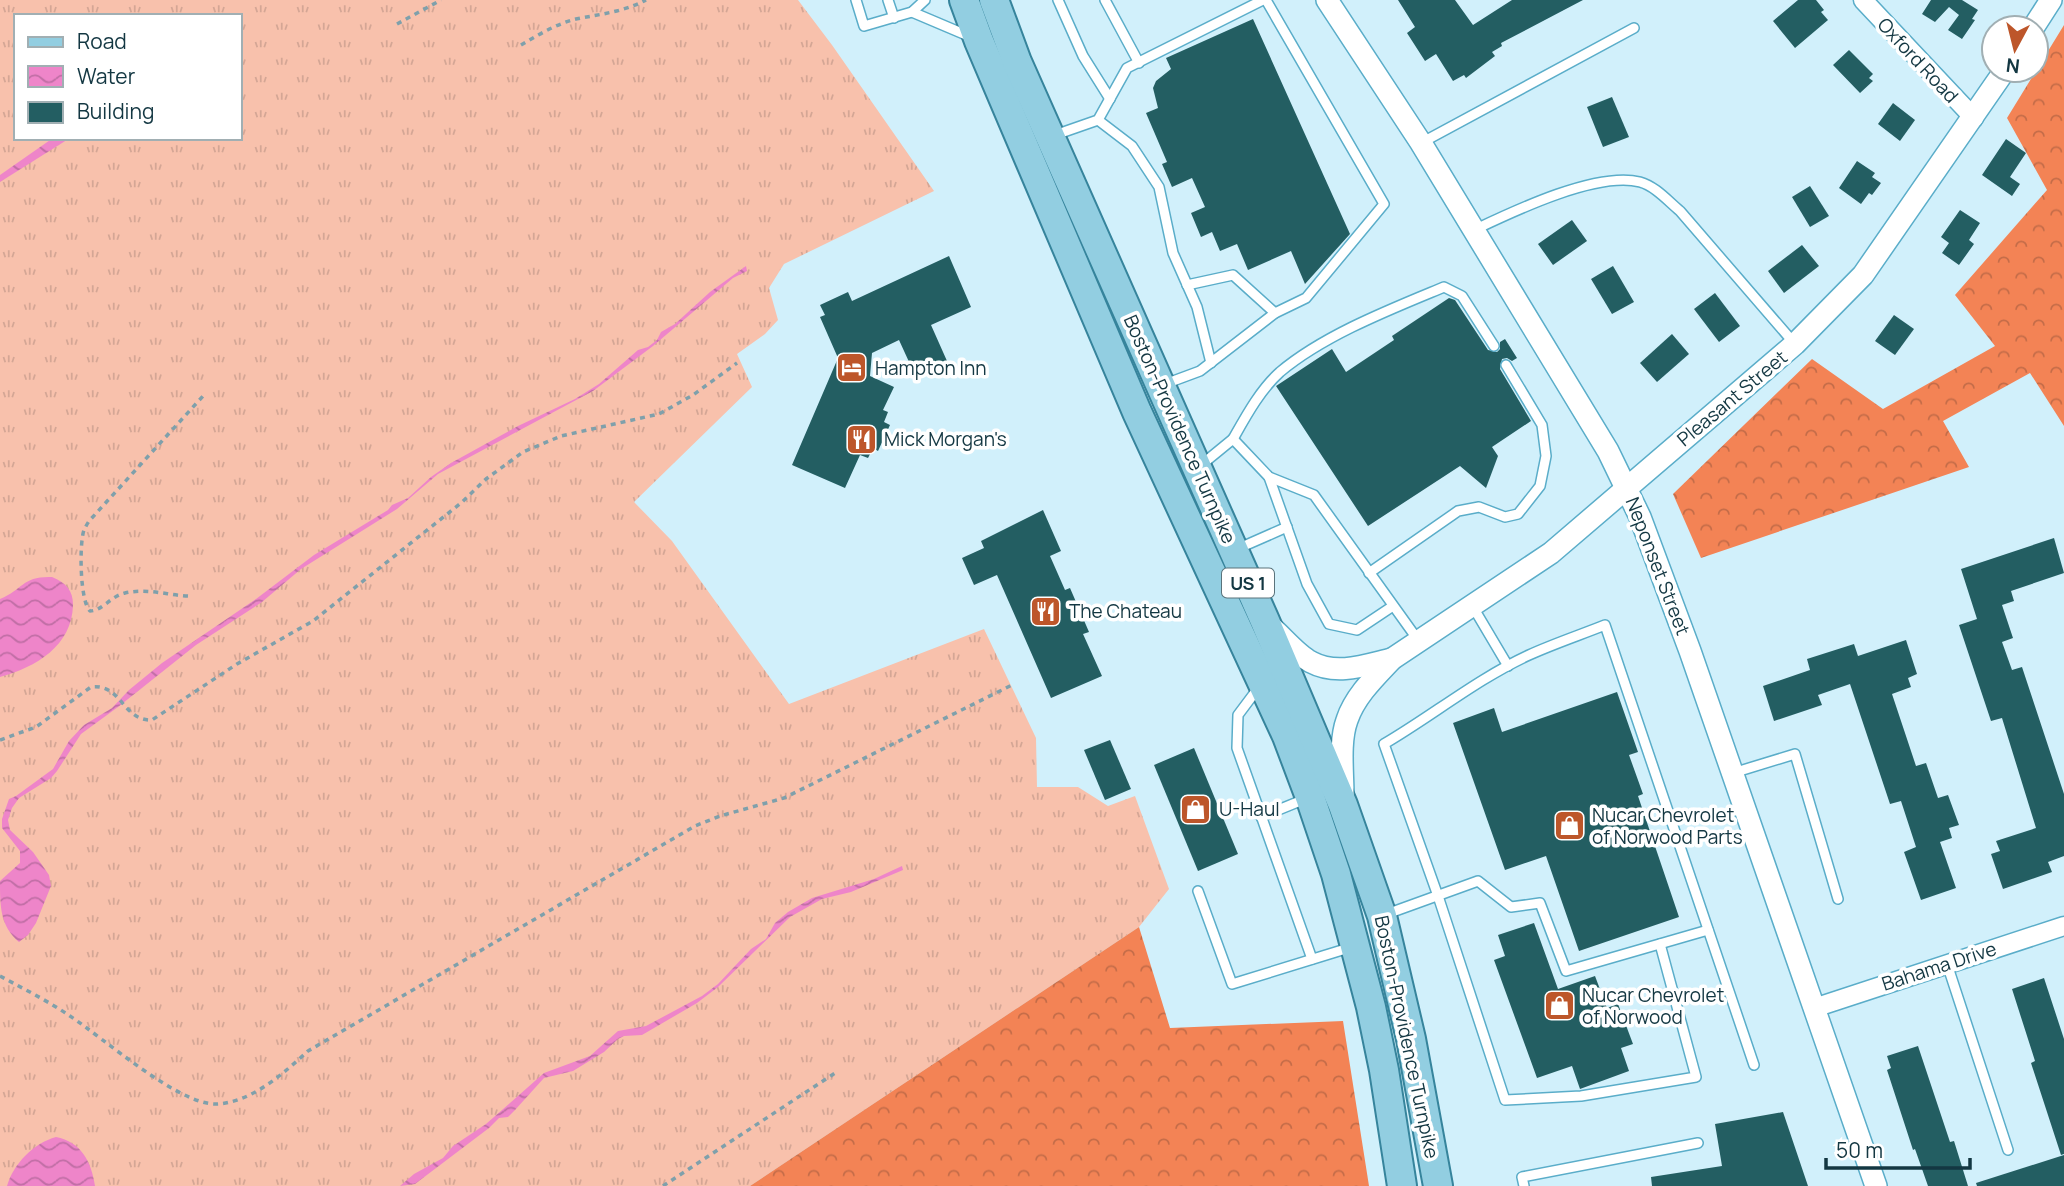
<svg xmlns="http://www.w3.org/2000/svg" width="2064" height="1186" viewBox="0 0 2064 1186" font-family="Manrope,sans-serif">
  <defs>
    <pattern id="grass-tufts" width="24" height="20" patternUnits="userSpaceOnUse" patternTransform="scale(1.75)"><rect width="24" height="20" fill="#f8c1ac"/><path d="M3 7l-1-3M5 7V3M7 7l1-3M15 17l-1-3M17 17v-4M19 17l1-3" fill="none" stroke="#d4a695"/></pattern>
    <pattern id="forest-crowns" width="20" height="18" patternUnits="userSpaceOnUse" patternTransform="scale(1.75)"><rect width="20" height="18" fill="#f38355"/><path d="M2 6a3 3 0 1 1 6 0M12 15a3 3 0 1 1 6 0" fill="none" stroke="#c46c48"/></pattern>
    <pattern id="water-waves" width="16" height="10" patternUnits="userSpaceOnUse" patternTransform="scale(1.75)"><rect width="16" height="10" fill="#ee85c9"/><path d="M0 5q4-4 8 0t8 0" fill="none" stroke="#c06ea5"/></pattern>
  </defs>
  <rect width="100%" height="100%" fill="#d1f0fb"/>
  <path fill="url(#grass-tufts)" fill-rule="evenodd" d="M0,0H798L832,45L934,191L784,264L769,288L778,320L765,334L737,354L752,387L634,502L672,541L789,704L984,629L1036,738L1037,787H1078L1108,806L1135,796L1169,889L1139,927L750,1186H0ZM16,16H240V138H16Z"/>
  <g fill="url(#forest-crowns)">
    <polygon points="2064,25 2064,426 2030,373 1943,421 1969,467 1701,558 1673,494 1812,359 1883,409 1995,346 1955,295 2047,190 2007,118"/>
    <polygon points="1139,927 1170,1028 1343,1021 1369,1186 750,1186"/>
  </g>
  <g fill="url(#water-waves)">
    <polygon points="53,138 70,138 0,182 0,175"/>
    <path d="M746,266L747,271L733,278L653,346L593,391L438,474L397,509L301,569L262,602L196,645L118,707L81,734L57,771L51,778L19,798L12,808L8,820L10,830L33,852L49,875L51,886L36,923L28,935L19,942C0,926 0,906 0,881L20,863V851L2,828V819L9,799L16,796L53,769L69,741L84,725L112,708L129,690L162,663L256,599L314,555L388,510L392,505L408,498L431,477L451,463L518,426L575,399L599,384L638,350L648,347L657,340L661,332L675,324L710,292Z"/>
    <path d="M52,577C66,583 73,590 73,605C72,646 36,667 0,677V599C24,589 22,576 52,577Z"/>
    <polygon points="902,866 903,870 851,892 822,899 790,917 718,987 697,1003 642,1035 624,1036 618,1039 604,1052 573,1071 544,1078 515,1110 508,1117 499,1118 489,1128 415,1184 400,1186 414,1174 443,1158 453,1146 486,1124 544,1073 590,1056 618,1031 646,1026 702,996 718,984 751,949 766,939 775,923 788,912 812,898 874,879"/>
    <path d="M56,1137C81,1142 91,1161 95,1186H7C13,1164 34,1143 56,1137Z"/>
  </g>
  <g fill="#235e62">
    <polygon points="1398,0 1455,0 1473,25 1512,0 1583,0 1501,43 1502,46 1492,52 1495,56 1466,78 1464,75 1453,81 1436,54 1425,61 1407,33 1415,27"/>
    <polygon points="1798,0 1816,0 1824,10 1821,12 1828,20 1795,48 1773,21"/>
    <polygon points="1931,0 1962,0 1978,10 1972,19 1975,20 1962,39 1948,30 1959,15 1949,7 1935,22 1922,14"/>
    <polygon points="1253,19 1350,234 1305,284 1291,251 1248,270 1237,244 1220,251 1212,232 1201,237 1191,213 1205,207 1192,178 1172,187 1162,164 1167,162 1146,113 1158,108 1153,88 1156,81 1171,69 1166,58"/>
    <polygon points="1849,50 1873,74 1869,78 1873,81 1860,93 1833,65"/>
    <polygon points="1612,97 1629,137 1603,147 1587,107"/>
    <polygon points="1893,103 1915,120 1900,141 1878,124"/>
    <polygon points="2006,139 2026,153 2010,177 2020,184 2012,196 1982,175"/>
    <polygon points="1857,161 1875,173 1872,177 1881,183 1872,195 1869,193 1861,204 1839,188"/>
    <polygon points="1810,186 1829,216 1810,227 1792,197"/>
    <polygon points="1960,210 1980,223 1969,240 1974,244 1959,265 1942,253 1949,243 1941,237"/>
    <polygon points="1572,220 1587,241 1553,265 1538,244"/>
    <polygon points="1802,245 1819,266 1784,293 1768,271"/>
    <polygon points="949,256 971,307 931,325 947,361 915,375 899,340 872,353 870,376 894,387 883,410 888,412 884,422 890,425 878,451 873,448 868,458 860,455 845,488 792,465 838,358 820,317 825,315 820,305 848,292 852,301"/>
    <polygon points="1613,266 1634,302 1612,314 1591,279"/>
    <polygon points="1715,293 1740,326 1719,342 1694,309"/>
    <polygon points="1449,298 1455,300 1488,350 1497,352 1500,349 1500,342 1505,339 1517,358 1512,361 1507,358 1502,359 1500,369 1531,421 1492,447 1498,456 1486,488 1460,466 1368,526 1276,386 1332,349 1346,372 1394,340 1392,336"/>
    <polygon points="1894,315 1914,329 1895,355 1875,341"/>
    <polygon points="1672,334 1689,354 1657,382 1640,363"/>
    <polygon points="1043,510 1061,551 1050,556 1065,590 1070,588 1089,632 1083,634 1102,676 1051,698 997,575 974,585 962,558 984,548 981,541"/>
    <polygon points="2054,538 2064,573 2011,591 2014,601 2002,605 2013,638 2002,642 2012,670 2022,667 2064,794 2064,856 2048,862 2052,872 2003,889 1991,854 2000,851 1996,841 2036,828 2002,718 1991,721 1959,625 1977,619 1961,569"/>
    <polygon points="1906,640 1917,674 1908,678 1911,687 1892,694 1916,766 1926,763 1938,798 1948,795 1959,825 1949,828 1952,838 1940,842 1956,888 1921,900 1904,852 1916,847 1901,801 1890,804 1850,684 1818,695 1822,705 1774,721 1763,686 1810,670 1807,659 1854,644 1858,656"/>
    <polygon points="1617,692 1638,752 1629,755 1643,794 1638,796 1679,917 1579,951 1546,856 1505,870 1453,723 1494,708 1502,732"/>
    <polygon points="1110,740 1131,789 1105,800 1084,750"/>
    <polygon points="1194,748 1238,854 1198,871 1154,765"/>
    <polygon points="1534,923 1558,989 1595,976 1607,1008 1618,1004 1633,1044 1621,1048 1629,1071 1580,1089 1572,1066 1537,1078 1494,960 1505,956 1498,935"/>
    <polygon points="2044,978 2064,1039 2064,1154 2061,1155 2031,1063 2035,1061 2012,989"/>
    <polygon points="1918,1046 1950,1142 1954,1141 1968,1186 1928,1186 1915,1149 1913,1150 1887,1070 1891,1068 1887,1056"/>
    <polygon points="1783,1112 1808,1186 1652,1186 1651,1177 1722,1166 1715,1124"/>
    <polygon points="2064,1155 2064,1186 1977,1186 1976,1183"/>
  </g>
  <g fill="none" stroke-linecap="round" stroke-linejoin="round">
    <defs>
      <g id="service">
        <polyline points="856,0 864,26 912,12 925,0"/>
        <polyline points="888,0 894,18"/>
        <polyline points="1058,0 1083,56 1110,99"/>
        <polyline points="1105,0 1139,63"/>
        <polyline points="912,12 971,37"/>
        <polyline points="1098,120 1132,146 1159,187 1173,253 1197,307 1211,363"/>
        <polyline points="1055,135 1098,120 1127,68 1263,0"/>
        <polyline points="1421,143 1634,28"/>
        <path d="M1474,230C1514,211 1597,171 1640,182C1655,186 1668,201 1680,211L1794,343"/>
        <polyline points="1187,285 1233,275 1275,313"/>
        <polyline points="1165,384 1200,371 1275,313 1306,298 1384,204 1266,0"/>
        <path d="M1233,439C1246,416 1260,390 1280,372C1324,335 1391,309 1444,287L1462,296L1494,346"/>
        <polyline points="1200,466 1233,439 1269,477 1314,495 1418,640"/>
        <polyline points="1269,477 1307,584 1329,624 1357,630 1393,606"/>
        <polyline points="1237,549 1287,527"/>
        <polyline points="1369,573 1458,511 1479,507 1505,517 1518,514 1540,486 1546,456 1542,425 1506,365"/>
        <polyline points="1473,607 1508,666"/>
        <polyline points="1259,687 1238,715 1237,748 1312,959"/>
        <polyline points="1733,773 1795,754 1838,899"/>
        <polyline points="1261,817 1305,799"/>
        <polyline points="1198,891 1232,984 1352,947"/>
        <polyline points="1384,915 1478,881 1511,907 1540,903 1566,971 1708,930"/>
        <path d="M1660,944L1696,1077L1581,1096L1505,1100L1438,896L1384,744C1432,716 1477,679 1529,655C1553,644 1580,635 1605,625L1754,1065"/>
        <polyline points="1947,964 2008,1150"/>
        <polyline points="1524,1186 1522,1177 1698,1143"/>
      </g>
      <g id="minor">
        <polyline points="1863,0 1974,118"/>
        <polyline points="1814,1008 2064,926"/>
      </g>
      <g id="tertiary">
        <polyline points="1327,0 1421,143 1608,451 1640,517 1690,651 1876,1186"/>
        <polyline points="2033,28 2051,0"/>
        <path d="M1270,626C1283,637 1297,655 1311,662C1337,676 1366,665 1392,659"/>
        <path d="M1343,796C1343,772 1339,742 1347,720C1355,696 1375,677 1392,659L1551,553L1795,344L1863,275L2005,70"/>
      </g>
      <g id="primary">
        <polyline points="964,0 979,41 1137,412 1287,736 1310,797 1336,874 1371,1007 1384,1070 1402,1186"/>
        <polyline points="994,0 1017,62 1265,621 1343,805 1382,916 1411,1039 1438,1186"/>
      </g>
    </defs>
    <use href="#service" stroke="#5aadc9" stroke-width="12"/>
    <use href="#minor" stroke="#5aadc9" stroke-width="21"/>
    <use href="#tertiary" stroke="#5aadc9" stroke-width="24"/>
    <use href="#primary" stroke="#36849c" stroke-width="32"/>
    <g stroke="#7fa0ab" stroke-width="3.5" stroke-dasharray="5 5" stroke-linecap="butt">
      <polyline points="397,24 441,0"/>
      <path d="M521,45C538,35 556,24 576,19C601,14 623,12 646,0"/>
      <path d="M188,596C167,595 147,588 125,593C111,596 102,611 90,611C80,602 79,544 84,530C85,528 88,522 90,520L204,395"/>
      <path d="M0,740L36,727L91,687C122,683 122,721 152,720L237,664L313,621L461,503L486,479L523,452L561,436L659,414L693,395L737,363"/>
      <path d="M0,976C24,989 48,1001 70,1016C103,1038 179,1105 216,1104C251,1103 284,1073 308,1051L695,826L720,816L784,798L1012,685"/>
      <polyline points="663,1186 835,1073"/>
    </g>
    <use href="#service" stroke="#fff" stroke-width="9"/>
    <use href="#minor" stroke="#fff" stroke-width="18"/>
    <use href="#tertiary" stroke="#fff" stroke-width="21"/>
    <use href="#primary" stroke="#92cee1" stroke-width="28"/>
  </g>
  <defs>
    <symbol id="hotel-square" viewBox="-11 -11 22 22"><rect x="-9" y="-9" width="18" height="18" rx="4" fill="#bd562a" stroke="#fff"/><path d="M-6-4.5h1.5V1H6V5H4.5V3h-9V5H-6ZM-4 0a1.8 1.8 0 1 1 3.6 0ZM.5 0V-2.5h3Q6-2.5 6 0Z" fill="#fff"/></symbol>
    <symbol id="restaurant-square" viewBox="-11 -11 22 22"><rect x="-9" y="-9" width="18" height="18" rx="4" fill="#bd562a" stroke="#fff"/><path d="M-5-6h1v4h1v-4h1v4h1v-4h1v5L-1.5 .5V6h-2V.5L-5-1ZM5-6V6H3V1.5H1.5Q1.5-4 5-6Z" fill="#fff"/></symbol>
    <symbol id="shop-square" viewBox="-11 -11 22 22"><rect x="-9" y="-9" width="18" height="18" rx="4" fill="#bd562a" stroke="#fff"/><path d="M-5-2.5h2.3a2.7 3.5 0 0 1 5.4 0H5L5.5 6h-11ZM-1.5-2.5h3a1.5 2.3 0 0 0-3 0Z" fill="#fff"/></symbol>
  </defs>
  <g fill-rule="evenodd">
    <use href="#hotel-square" x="834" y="350" width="35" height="35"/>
    <use href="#restaurant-square" x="844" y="422" width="35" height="35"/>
    <use href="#restaurant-square" x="1028" y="594" width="35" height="35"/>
    <use href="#shop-square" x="1178" y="792" width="35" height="35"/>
    <use href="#shop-square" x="1552" y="808" width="35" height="35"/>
    <use href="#shop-square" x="1542" y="988" width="35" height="35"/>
  </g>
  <g text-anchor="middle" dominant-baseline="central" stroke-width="7" stroke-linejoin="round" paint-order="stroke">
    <rect fill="#fff" stroke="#5a737b" stroke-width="2" x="1222" y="568.5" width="52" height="29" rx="5"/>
    <g font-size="18" font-weight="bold" fill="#133742">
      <text x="1248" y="583">US 1</text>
    </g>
    <g font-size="19" fill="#133742" stroke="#fff">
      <text transform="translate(1918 60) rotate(47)">Oxford Road</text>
      <text transform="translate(1732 398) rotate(-40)">Pleasant Street</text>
      <text transform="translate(1180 429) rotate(66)">Boston-Providence Turnpike</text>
      <text transform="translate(1658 566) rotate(69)">Neponset Street</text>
      <text transform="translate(1939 966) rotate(-18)">Bahama Drive</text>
      <text transform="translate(1407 1037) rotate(78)">Boston-Providence Turnpike</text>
    </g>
    <g font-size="19" fill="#133742" stroke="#fff" text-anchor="start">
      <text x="875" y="368">Hampton Inn</text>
      <text x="884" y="439">Mick Morgan's</text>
      <text x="1069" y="611">The Chateau</text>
      <text x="1219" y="809">U-Haul</text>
      <text x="1592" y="815">Nucar Chevrolet<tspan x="1592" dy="22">of Norwood Parts</tspan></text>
      <text x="1582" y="995">Nucar Chevrolet<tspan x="1582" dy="22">of Norwood</tspan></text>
    </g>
  </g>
  <rect x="14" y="14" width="228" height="126" fill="#ffffff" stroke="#a1afb3" stroke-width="2"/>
  <rect x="28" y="37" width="35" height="10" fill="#92cee1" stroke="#a1afb3" stroke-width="2"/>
  <text x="77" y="49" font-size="21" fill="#133742">Road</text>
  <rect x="28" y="66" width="35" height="21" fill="url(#water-waves)" stroke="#a1afb3" stroke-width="2"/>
  <text x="77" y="84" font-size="21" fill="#133742">Water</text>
  <rect x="28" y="102" width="35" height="21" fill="#235e62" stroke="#a1afb3" stroke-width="2"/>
  <text x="77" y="119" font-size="21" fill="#133742">Building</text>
  <g transform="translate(2015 49) rotate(187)"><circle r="33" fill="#ffffff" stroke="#a1afb3" stroke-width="2"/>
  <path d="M0-5L12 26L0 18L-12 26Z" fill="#bd562a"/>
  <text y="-10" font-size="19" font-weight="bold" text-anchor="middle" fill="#133742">N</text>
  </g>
  <path d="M1826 1158v10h144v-10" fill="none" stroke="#133742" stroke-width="3.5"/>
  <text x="1836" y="1158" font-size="21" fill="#133742" stroke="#ffffff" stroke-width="5" paint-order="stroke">50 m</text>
</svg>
